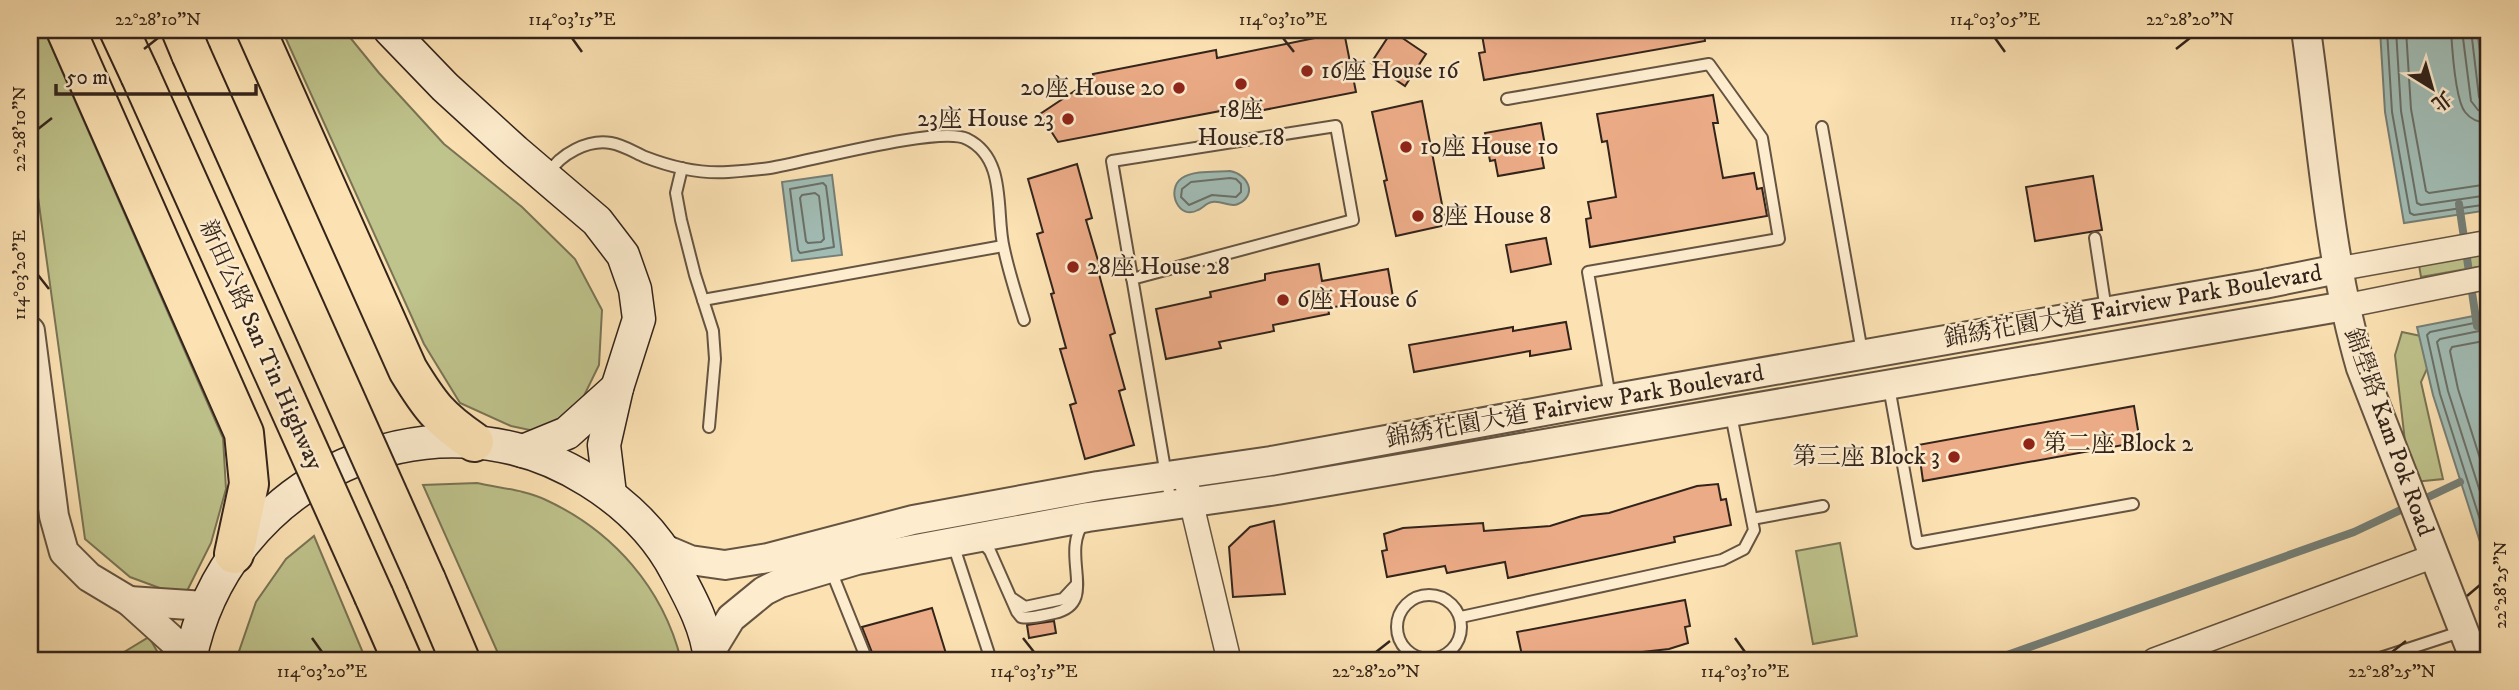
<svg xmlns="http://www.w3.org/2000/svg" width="2519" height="690" viewBox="0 0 2519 690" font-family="'IM FELL DW Pica','Noto Serif TC',serif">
  <rect width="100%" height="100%" fill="#fce2b3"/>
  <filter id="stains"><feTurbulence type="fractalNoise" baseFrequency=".00286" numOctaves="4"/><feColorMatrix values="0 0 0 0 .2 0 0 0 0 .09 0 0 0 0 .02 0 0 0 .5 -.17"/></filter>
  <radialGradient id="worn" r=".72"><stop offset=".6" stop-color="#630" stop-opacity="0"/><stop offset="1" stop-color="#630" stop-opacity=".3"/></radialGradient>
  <g fill="#bfc38c" stroke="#797454" stroke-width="2">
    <polygon points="30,30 44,30 223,438 226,489 211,543 184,597 130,577 85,539 30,139"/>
    <polygon points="282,30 344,30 379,73 444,144 522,207 575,259 602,310 599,365 578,408 539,432 511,426 460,403 424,344"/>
    <polygon points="2489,252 2489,265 2421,277 2419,265"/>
    <polygon points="2402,332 2440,340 2421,382 2443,479 2414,482 2406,450 2395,355"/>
    <path d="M477,483C499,488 526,490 546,500C613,531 663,588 681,660H501L423,485Z"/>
    <polygon points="314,536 366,660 236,660 256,602 286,559"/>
    <polygon points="1840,543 1857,636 1813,644 1796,551"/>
    <polygon points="149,637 162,660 111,660"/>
  </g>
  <g fill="#a1bcb4" stroke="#757f77" stroke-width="2">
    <polygon points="2380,30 2477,30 2489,117 2489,210 2404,223 2385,112"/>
    <path d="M1230,171C1248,174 1258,195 1238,204C1230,208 1222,200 1212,202C1206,203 1203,208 1198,210C1179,221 1165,190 1182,178C1194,170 1216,172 1230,171Z"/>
    <polygon points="832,175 842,255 792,261 782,182"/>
    <polygon points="2489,313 2489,570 2433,395 2417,327"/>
  </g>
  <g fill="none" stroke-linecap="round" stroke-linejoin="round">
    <g stroke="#6a7068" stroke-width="2">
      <polyline points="2387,30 2392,112 2410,213 2414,215 2489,204"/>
      <polyline points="2396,30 2401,111 2417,203 2421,205 2489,195"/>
      <polyline points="2406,30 2411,109 2426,191 2429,193 2489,184"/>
      <path d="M2451,30C2452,47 2455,99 2465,112C2471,120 2480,123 2489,123"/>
      <polyline points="2462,30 2471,101 2478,110 2489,113"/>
      <polyline points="2471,30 2479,97 2483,103 2489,104"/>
      <polygon points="1230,178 1236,179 1241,184 1241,192 1236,197 1212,195 1189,205 1181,197 1182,189 1191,182"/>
      <polygon points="823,183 826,186 834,247 800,253 798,250 790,189"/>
      <polygon points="815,193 819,196 824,239 821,242 808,243 806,241 800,198 802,195"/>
      <polyline points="2489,320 2430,332 2427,335 2440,394 2489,548"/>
      <polyline points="2489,329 2440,339 2437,342 2448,391 2489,520"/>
      <polyline points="2489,340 2452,347 2450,351 2458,389 2489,487"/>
    </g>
    <g stroke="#757f77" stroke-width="8">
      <polyline points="2459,204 2477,326"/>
      <polyline points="776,658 780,660"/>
      <polyline points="1993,660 2354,532 2460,482"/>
    </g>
  </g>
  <g fill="#ebab86" stroke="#33241b" stroke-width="2">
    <polygon points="1513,30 1704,30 1705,41 1484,80 1479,53 1485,52 1482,35"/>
    <polygon points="1392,31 1426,54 1405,86 1371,63"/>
    <polygon points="1344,32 1356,92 1233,116 1231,109 1058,142 1040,114 1094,78 1093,74 1216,50 1217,58"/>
    <polygon points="1713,95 1718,123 1713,123 1723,178 1754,173 1757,189 1762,188 1767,216 1590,247 1586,219 1591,218 1588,202 1616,197 1607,141 1602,142 1597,114"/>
    <polygon points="1422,101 1446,225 1396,236 1384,181 1387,180 1372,112"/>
    <polygon points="1541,123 1546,151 1541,152 1544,168 1498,176 1495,160 1490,161 1485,133"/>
    <polygon points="1077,164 1092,218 1086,220 1102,274 1099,274 1115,333 1110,335 1125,389 1119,391 1134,445 1085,459 1070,405 1076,403 1060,349 1066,348 1051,294 1054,293 1037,234 1043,232 1028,179"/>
    <polygon points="2093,176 2102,230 2035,241 2026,187"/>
    <polygon points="1546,238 1551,264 1511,272 1506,245"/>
    <polygon points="1319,264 1322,281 1388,269 1393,297 1328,308 1329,314 1273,325 1274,331 1219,342 1221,348 1166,359 1156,309 1211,297 1210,292 1265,280 1265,274"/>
    <polygon points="1566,322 1571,349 1530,356 1530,351 1414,372 1409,345 1513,327 1513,331"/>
    <polygon points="2134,406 2140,442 1923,481 1918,445"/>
    <polygon points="1718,484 1721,500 1726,499 1731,525 1674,537 1675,542 1508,578 1505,562 1447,573 1445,566 1387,577 1382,551 1387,550 1384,534 1403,528 1483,523 1484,531 1550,526 1582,516 1609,513 1697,486"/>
    <polygon points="1274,521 1285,594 1233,597 1229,547 1250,527"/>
    <polygon points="1685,600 1690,626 1685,627 1688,643 1669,649 1633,653 1609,660 1523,660 1517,632"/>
    <polygon points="932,608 948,660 875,660 862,627"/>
    <polygon points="1054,621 1056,633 1029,638 1027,625"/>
  </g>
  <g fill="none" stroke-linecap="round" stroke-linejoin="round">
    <defs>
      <g id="service">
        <polyline points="1507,99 1709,64 1762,138 1779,239 1588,272 1610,397"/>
        <polyline points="1822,127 1862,352"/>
        <polyline points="682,168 676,193 681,220 695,275 713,331 715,359 709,427"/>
        <path d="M548,174C560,154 588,139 611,143C623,145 634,152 645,157C671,167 700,174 728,172C742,171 756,170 770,168C807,162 941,125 967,139C1008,159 995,214 1004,249C1009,273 1017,297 1024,320"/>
        <polyline points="2095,238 2106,310"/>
        <polyline points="1132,279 1353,220 1336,126 1112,161 1171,504"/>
        <polyline points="703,300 1003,246"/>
        <polyline points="1889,387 1917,543 2133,504"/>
        <polyline points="1752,519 1823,506"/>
        <path d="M981,541L990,551L1017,612L1021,617C1032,619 1043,615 1054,613C1100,603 1059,556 1084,522"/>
        <polyline points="953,544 991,660"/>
        <polyline points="830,568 867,660"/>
        <circle cx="1429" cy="627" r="32"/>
        <polyline points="1013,599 1025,607 1063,599 1077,584"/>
        <polyline points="1461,617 1722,560 1744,549 1754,530 1731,415"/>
        <polyline points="2374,660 2463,631"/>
      </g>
      <g id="minor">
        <polyline points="2338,269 2489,242"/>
        <polyline points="2345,306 2489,277"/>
        <polyline points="1187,485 1229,660"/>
        <polyline points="2154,660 2434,556"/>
      </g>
      <g id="tertiary">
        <path d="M2306,30C2322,142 2329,258 2361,368L2475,660"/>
        <polyline points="30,331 54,516 64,552 89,577 129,601 191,657"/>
        <polyline points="664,549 690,560 725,565 768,558 913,520 1098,486 1271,461 1610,399 2264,284 2338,269"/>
        <polyline points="129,601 205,606"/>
        <polyline points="709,654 731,618 764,591 780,583 857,560 1088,517 1277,490 2345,306"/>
      </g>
      <g id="secondary">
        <polyline points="390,30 445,87 515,151 597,221 623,255 635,289 639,319 617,388 604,445 610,494"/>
        <polyline points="523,451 567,433 617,388"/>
        <path d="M190,660C225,480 431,381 589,481C626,504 656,533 676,571C691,599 707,628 710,660"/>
      </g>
      <g id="motorway">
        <polyline points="66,30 244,433 249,484 234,554"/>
        <polyline points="119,30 140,75"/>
        <polyline points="181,30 191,54"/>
        <path d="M256,30L408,370C430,406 439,418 474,442"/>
        <polyline points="426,580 460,660"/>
        <polyline points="374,596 402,660"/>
      </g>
    </defs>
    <use href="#service" stroke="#655441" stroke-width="14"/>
    <use href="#minor" stroke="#655441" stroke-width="26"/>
    <use href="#tertiary" stroke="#655441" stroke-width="32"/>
    <use href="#secondary" stroke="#33241b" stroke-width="35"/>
    <use href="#motorway" stroke="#33241b" stroke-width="42"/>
    <use href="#service" stroke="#fdecce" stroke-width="10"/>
    <use href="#minor" stroke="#fdecce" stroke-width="23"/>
    <use href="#tertiary" stroke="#fdecce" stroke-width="28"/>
    <use href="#secondary" stroke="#fdecce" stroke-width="32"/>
    <use href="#motorway" stroke="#fce2b3" stroke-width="38"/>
    <defs>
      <g id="motorway-bridge">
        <polyline points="191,54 426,580"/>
        <polyline points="140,75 374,596"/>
      </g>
    </defs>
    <use href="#motorway-bridge" stroke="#33241b" stroke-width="42" stroke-linecap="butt"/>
    <use href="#motorway-bridge" stroke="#fce2b3" stroke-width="38"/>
  </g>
  <path fill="none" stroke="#33241b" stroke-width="2.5" d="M572,38L582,52M1283,38L1294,52M1995,38L2005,52M144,49L158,38M2176,49L2190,38M38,129L52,118M38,275L49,289M2467,596L2480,585M312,638L322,652M1023,638L1034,652M1735,638L1745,652M1376,652L1390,641M2392,652L2406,641"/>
  <g fill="#8f2418" stroke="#fdecce" stroke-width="2.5">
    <circle cx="1307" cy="71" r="7"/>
    <circle cx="1241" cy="84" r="7"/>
    <circle cx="1179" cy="88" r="7"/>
    <circle cx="1068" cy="119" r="7"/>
    <circle cx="1406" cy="147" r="7"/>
    <circle cx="1418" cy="216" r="7"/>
    <circle cx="1073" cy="267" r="7"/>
    <circle cx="1283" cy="300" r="7"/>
    <circle cx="2029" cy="444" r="7"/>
    <circle cx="1954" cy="457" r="7"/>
  </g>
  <g text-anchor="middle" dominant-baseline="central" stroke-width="5" stroke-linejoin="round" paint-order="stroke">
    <g font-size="24" fill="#33241b" stroke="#fdecce" text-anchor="start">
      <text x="1321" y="71">16座 House 16</text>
      <text x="1165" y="88" text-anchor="end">20座 House 20</text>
      <text x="1241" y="110" text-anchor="middle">18座<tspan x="1241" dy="28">House 18</tspan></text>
      <text x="1054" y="119" text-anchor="end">23座 House 23</text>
      <text x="1420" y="147">10座 House 10</text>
      <text x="1432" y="216">8座 House 8</text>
      <text x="1087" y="267">28座 House 28</text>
      <text x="1297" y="300">6座 House 6</text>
      <text x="2043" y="444">第二座 Block 2</text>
      <text x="1940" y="457" text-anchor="end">第三座 Block 3</text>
    </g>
    <g font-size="24" fill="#33241b" stroke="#fdecce">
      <text transform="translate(2133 306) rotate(-10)">錦綉花園大道 Fairview Park Boulevard</text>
      <text transform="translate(261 345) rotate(66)">新田公路 San Tin Highway</text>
      <text transform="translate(1575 406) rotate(-10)">錦綉花園大道 Fairview Park Boulevard</text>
      <text transform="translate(2389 432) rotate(70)">錦壆路 Kam Pok Road</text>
    </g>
  </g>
  <rect width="2519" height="690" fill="none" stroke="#fce2b3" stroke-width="77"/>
  <g transform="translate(2432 88) rotate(143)" stroke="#fdecce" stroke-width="5" paint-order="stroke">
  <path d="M0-5L12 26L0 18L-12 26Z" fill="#33241b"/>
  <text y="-10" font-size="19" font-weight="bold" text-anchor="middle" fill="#33241b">北</text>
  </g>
  <path d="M56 84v10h200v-10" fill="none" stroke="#33241b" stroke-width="3.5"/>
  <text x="66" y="84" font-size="21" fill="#33241b" stroke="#fdecce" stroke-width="5" paint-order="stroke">50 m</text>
  <rect x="38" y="38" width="2442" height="614" fill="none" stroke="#33241b" stroke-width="2.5"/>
  <g font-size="18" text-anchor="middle" fill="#33241b">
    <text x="158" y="25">22°28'10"N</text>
    <text x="572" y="25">114°03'15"E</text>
    <text x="1283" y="25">114°03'10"E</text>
    <text x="1995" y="25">114°03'05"E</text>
    <text x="2190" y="25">22°28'20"N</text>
    <text transform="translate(19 129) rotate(-90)" y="6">22°28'10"N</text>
    <text transform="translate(19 275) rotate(-90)" y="6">114°03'20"E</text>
    <text transform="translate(2500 585) rotate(-90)" y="6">22°28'25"N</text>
    <text x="322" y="677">114°03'20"E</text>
    <text x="1034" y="677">114°03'15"E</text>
    <text x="1376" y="677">22°28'20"N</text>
    <text x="1745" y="677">114°03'10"E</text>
    <text x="2392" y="677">22°28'25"N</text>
  </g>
  <rect width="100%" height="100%" filter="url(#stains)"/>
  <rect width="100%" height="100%" fill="url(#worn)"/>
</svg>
